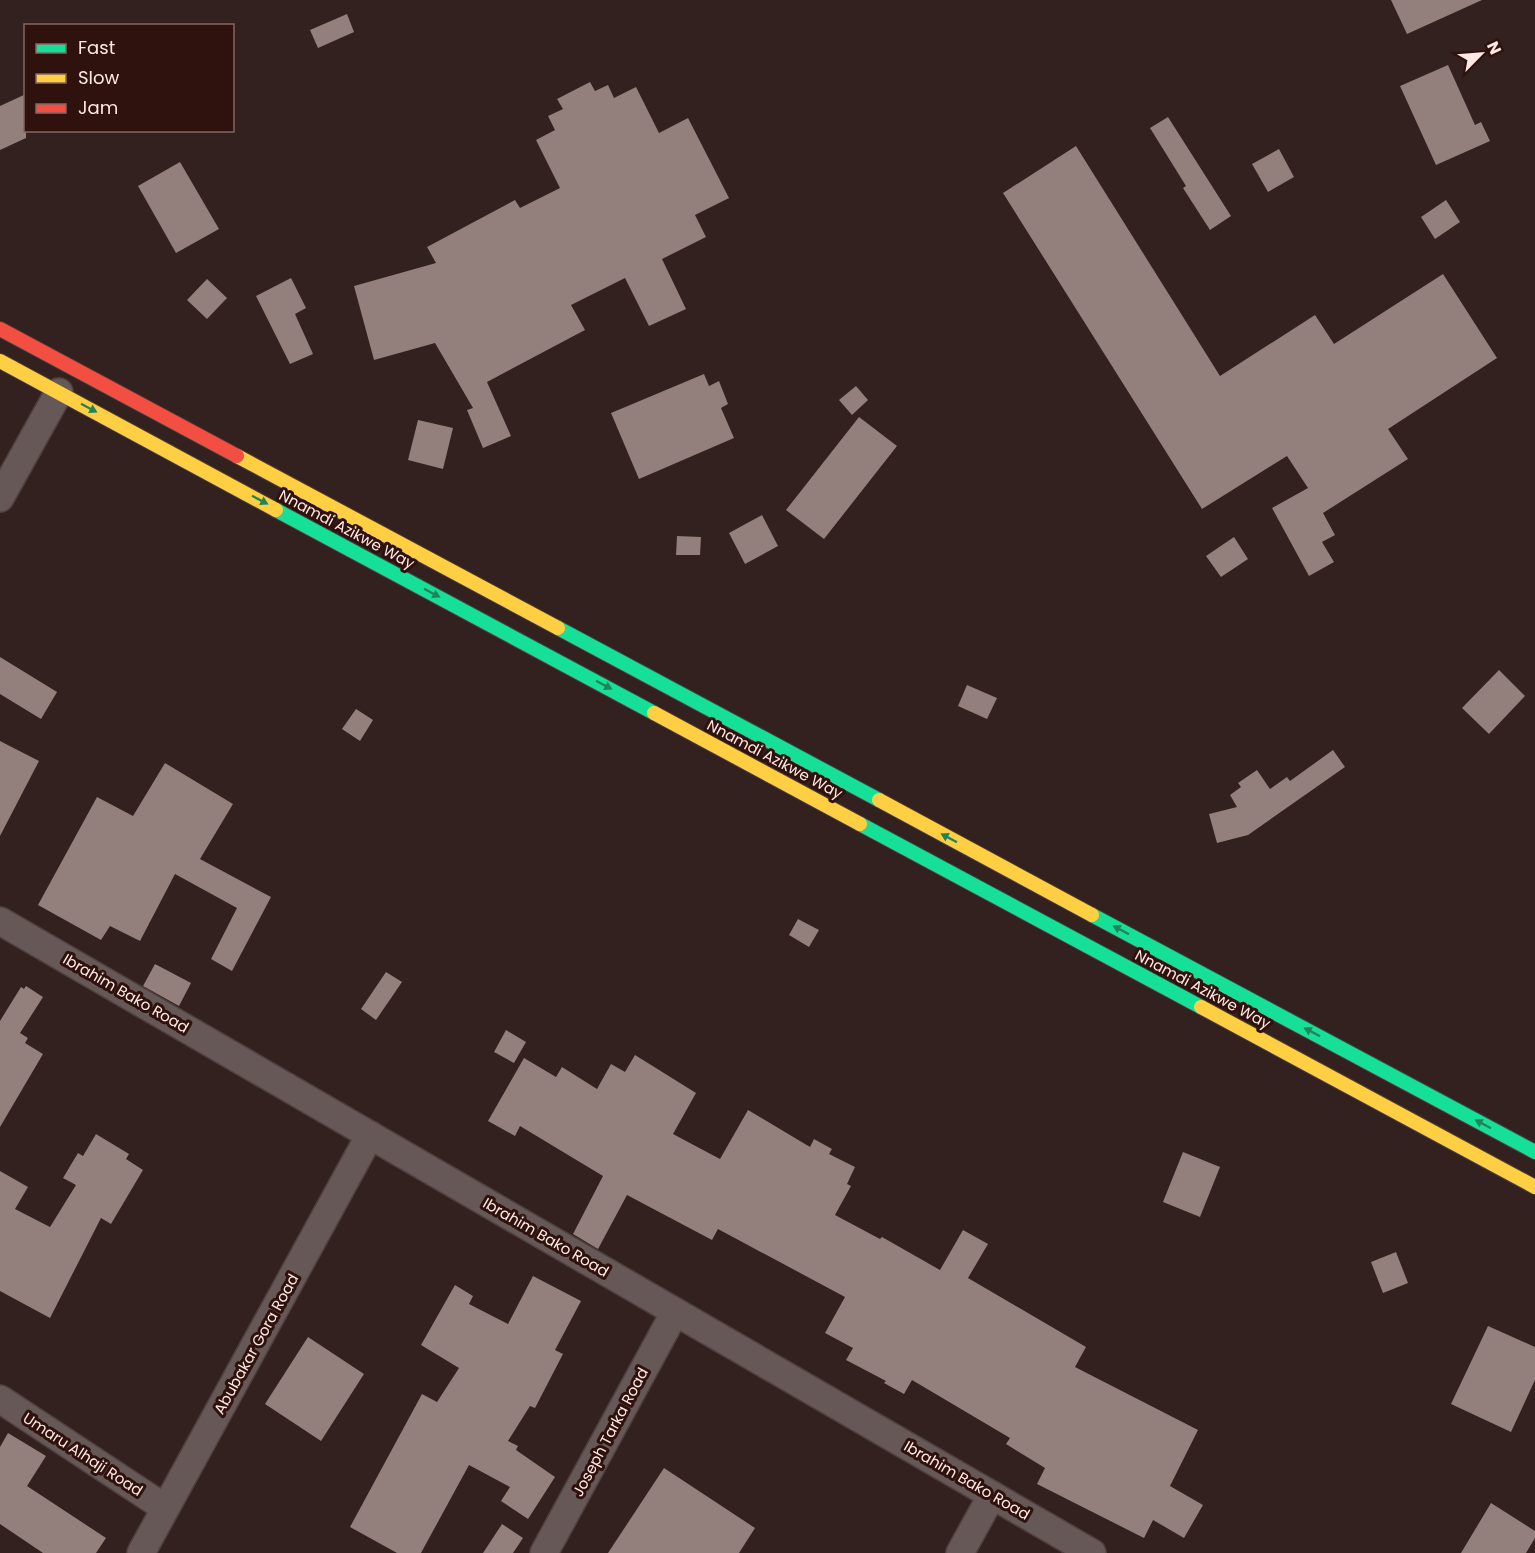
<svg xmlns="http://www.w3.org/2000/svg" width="1535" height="1553" viewBox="0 0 1535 1553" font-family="Poppins,sans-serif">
  <rect width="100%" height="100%" fill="#32211f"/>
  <g fill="#937f7c">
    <polygon points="1391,0 1482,0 1407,34"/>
    <polygon points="347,14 354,32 318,48 310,30"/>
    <polygon points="1448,65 1475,125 1481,122 1490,141 1436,165 1400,86"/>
    <polygon points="590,82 595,91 608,85 614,98 636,87 659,133 688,118 729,198 695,215 706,237 662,259 686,309 649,326 625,278 571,305 585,330 487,382 511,436 483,448 467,410 473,408 435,343 374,360 354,286 436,263 427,247 515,200 520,208 560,188 536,140 555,130 548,116 563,109 557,99"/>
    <polygon points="26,94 26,138 0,150 0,106"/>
    <polygon points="1168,117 1231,216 1210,230 1183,188 1186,186 1150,128"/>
    <polygon points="1076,146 1220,376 1315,315 1334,344 1443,274 1497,358 1388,429 1408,459 1323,513 1335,535 1322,542 1334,562 1309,576 1272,508 1308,488 1287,456 1202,509 1003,193"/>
    <polygon points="1279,149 1294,177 1268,192 1252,164"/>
    <polygon points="180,162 219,229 176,253 138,186"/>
    <polygon points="1446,200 1460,222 1435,239 1421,217"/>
    <polygon points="291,278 306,308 295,314 313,354 290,364 256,296"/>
    <polygon points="207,279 227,298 207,319 187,300"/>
    <polygon points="704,374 709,386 719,381 728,404 721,408 734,438 639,479 611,413"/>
    <polygon points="856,386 868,400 852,415 839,400"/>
    <polygon points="859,417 897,446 824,539 786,510"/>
    <polygon points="418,420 453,428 443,469 408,460"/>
    <polygon points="762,515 778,546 745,564 729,533"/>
    <polygon points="677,536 701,537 700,555 676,555"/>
    <polygon points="1234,537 1248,559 1221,577 1206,556"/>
    <polygon points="0,657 57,692 41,719 0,694"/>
    <polygon points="1499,670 1525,696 1489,734 1462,708"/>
    <polygon points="967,685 997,698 987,719 958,706"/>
    <polygon points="356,709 373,720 360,741 342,729"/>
    <polygon points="0,741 39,761 0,836"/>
    <polygon points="1333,750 1345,767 1248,835 1217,843 1209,814 1237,807 1230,795 1241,787 1238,783 1257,770 1270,789 1287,777 1290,781"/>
    <polygon points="165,763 233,804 200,859 271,897 232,971 211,959 237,908 175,874 140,941 110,926 101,940 38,905 97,797 133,816"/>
    <polygon points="798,919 819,930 809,947 789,935"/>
    <polygon points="155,964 191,983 179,1006 143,986"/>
    <polygon points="386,972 402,982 376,1020 361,1009"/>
    <polygon points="26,986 43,997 20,1033 28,1038 25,1043 43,1054 0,1127 0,1021 21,987 24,989"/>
    <polygon points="506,1030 526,1042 514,1063 494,1052"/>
    <polygon points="635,1055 696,1093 673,1134 720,1159 748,1110 810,1147 814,1139 832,1149 829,1154 855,1167 847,1184 851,1186 835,1215 880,1239 882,1237 940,1270 963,1230 988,1244 968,1278 1086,1347 1075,1367 1198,1430 1170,1486 1203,1505 1184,1538 1153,1520 1144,1538 1037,1484 1045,1468 1006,1444 1010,1438 912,1380 904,1394 884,1383 886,1381 846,1360 853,1348 825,1333 845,1297 718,1229 712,1240 627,1195 598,1249 573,1234 603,1176 520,1126 515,1136 488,1121 524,1058 556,1077 562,1067 597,1089 611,1064 625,1072"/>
    <polygon points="96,1134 129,1154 126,1159 143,1170 111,1224 101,1218 50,1318 0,1291 0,1171 28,1187 15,1209 50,1227 76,1185 63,1178 78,1153 83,1156"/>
    <polygon points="1183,1152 1220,1167 1200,1217 1163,1202"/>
    <polygon points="1396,1252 1408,1283 1383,1293 1371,1262"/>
    <polygon points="533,1276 581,1301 555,1350 563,1354 535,1408 530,1406 508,1441 518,1446 516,1450 555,1477 528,1519 501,1501 510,1487 469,1465 421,1553 397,1553 350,1527 422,1394 437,1402 459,1368 421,1345 455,1285 473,1296 469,1304 508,1324"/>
    <polygon points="1488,1326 1535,1347 1535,1380 1511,1432 1451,1404"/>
    <polygon points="308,1337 364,1374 321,1441 265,1404"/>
    <polygon points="8,1433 46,1456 27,1486 106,1538 96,1553 43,1553 0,1524 0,1447"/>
    <polygon points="664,1468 755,1528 739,1553 608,1553"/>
    <polygon points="1491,1503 1535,1531 1535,1538 1526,1553 1461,1553"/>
    <polygon points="502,1524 523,1538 513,1553 483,1553"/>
  </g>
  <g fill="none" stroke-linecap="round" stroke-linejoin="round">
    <defs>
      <g id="street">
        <polyline points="0,498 59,392"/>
        <polyline points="0,921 1092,1553"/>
        <polyline points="0,1399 165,1508"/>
        <polyline points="141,1553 370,1135"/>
        <polyline points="544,1553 675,1312"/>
        <polyline points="960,1553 992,1495"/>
      </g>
      <g id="fast">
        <polyline points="276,510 654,713"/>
        <polyline points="558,628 879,800"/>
        <polyline points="860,824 1201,1007"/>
        <polyline points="1092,915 1535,1152"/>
      </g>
      <g id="slow">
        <polyline points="0,361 276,510"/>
        <polyline points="237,456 558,628"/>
        <polyline points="654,713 860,824"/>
        <polyline points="879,800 1092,915"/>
        <polyline points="1201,1007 1535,1187"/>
      </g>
      <polyline id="jam" points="0,329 237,456"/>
    </defs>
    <use href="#street" stroke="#4f3f3e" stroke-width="30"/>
    <use href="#fast" stroke="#4f3f3e" stroke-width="16"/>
    <use href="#slow" stroke="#4f3f3e" stroke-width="16"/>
    <use href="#jam" stroke="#4f3f3e" stroke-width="16"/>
    <use href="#street" stroke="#655856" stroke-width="27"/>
    <use href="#fast" stroke="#16e098" stroke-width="14"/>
    <use href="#slow" stroke="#ffcf43" stroke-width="14"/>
    <use href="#jam" stroke="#f24e42" stroke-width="14"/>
  </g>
  <defs><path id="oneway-solid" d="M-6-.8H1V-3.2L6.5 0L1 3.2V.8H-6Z" transform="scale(1.5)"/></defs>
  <g fill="#21835a">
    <use href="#oneway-solid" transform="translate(89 408) rotate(28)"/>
    <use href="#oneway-solid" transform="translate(260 500) rotate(28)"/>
    <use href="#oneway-solid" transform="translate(432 593) rotate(28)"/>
    <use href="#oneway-solid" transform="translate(604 685) rotate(28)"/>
    <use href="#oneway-solid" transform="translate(949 838) rotate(-152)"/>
    <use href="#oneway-solid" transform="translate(1121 930) rotate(-152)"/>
    <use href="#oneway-solid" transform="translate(1312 1032) rotate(-152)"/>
    <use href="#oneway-solid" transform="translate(1483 1124) rotate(-152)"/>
  </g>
  <g text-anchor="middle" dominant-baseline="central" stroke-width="6" stroke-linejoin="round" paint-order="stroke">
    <g font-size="15" fill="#fee8e4" stroke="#2f110e">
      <text transform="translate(347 529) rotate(28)">Nnamdi Azikwe Way</text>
      <text transform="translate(775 759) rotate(28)">Nnamdi Azikwe Way</text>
      <text transform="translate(1203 989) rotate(28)">Nnamdi Azikwe Way</text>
      <text transform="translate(126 993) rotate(30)">Ibrahim Bako Road</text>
      <text transform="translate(546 1237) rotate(30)">Ibrahim Bako Road</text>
      <text transform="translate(256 1344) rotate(-61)">Abubakar Gora Road</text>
      <text transform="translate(610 1432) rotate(-62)">Joseph Tarka Road</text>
      <text transform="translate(83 1454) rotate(33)">Umaru Alhaji Road</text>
      <text transform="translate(967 1480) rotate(30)">Ibrahim Bako Road</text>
    </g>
  </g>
  <rect x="24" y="24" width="210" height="108" fill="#2f110e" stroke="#826764" stroke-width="1.5"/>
  <rect x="36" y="44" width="30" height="9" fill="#16e098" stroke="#826764" stroke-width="1.5"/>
  <text x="78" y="54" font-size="18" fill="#fee8e4">Fast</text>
  <rect x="36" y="74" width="30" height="9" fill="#ffcf43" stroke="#826764" stroke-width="1.5"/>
  <text x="78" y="84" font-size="18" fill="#fee8e4">Slow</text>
  <rect x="36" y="104" width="30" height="9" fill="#f24e42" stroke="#826764" stroke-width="1.5"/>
  <text x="78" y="114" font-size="18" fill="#fee8e4">Jam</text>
  <g transform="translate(1481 54) rotate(65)" stroke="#2f110e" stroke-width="4.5" paint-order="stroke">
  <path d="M0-4.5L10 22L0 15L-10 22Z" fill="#fee8e4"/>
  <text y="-9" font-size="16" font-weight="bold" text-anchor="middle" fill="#fee8e4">N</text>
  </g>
</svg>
